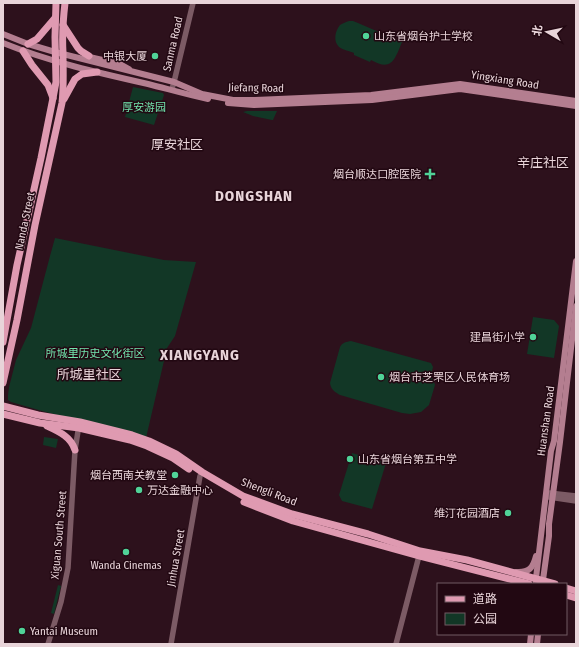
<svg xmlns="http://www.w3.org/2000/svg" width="579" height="647" viewBox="0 0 579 647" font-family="'Fira Sans Condensed','Noto Sans SC',sans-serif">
  <rect width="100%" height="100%" fill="#2d111c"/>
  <g fill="#123726">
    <path d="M349,21H353L358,23L402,42C395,59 392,72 371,60L370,62L354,55V53C350,51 343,50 339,47C333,41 335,31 340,25C343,23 346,22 349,21Z"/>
    <polygon points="133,87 163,93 164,95 154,125 125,117"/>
    <polygon points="247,111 277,111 273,120 272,120 253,116 243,112"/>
    <polygon points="55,238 164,260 196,262 175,336 167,348 146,438 42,411 11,402 8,400 8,395 9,387 16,360 31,328 50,256"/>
    <polygon points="533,317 554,320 559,326 554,358 527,354"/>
    <path d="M351,341L431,363L433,367L431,375L435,385L429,405L421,412L410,414L402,413L340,395C335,392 331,390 330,383L340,347C343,342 346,342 351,341Z"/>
    <polygon points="44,437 58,439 56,448 43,445"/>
    <polygon points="352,453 386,463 372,509 342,501 339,495"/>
    <polygon points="58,585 61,586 54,614 51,613"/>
  </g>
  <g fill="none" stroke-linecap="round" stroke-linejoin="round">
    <g stroke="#7c5b65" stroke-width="5.5">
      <polyline points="172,89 174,82 193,3"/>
      <polyline points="549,493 576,496"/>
      <polyline points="549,497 576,501"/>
      <polyline points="48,644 61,602 68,568 75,450 79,425"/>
      <polyline points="171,644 200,476"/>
      <polyline points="396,644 419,556"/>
    </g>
    <g stroke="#b47e90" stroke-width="6">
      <polyline points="3,34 28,44 55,52 174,82 202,94 233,100 255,100 371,95 460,84 576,101"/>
      <path d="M3,43C50,62 99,73 148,84C168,89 188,95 208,99"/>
      <polyline points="85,56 120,64 129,69"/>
      <polyline points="228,103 254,105 372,100 460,89 576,106"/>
      <path d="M516,572C529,573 533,568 536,556"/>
      <polyline points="536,584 536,578 551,451 554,441 576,261"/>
      <polyline points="544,584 543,580 549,536 549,524 560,442 576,306"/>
      <polyline points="530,644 531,634"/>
      <polyline points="537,644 538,634"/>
    </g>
    <g stroke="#df9ab1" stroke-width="7">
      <polyline points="63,25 78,48 81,51 89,56"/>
      <polyline points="28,44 37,39 55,18"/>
      <polyline points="23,51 32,65 48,85 53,98"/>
      <polyline points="64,99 75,79 82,74 97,72"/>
      <polyline points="3,342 17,265 41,158 53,98 56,82 55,37 56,3"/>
      <path d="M3,383L17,320L35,225L62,103C64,85 63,70 63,53C62,36 63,20 65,3"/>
      <polyline points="3,406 38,415 80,422 132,435 149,441 176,454 202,472 243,496 292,514 368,534 420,551 467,560 555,584"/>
      <polyline points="3,414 40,423 79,428 130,440 147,446 173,458 189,469"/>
      <path d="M47,426C60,432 71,437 75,450"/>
      <polyline points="244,502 293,521 419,556 529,584"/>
      <polyline points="566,588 576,591"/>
      <polyline points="566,595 576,598"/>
    </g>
  </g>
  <g fill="#50d398" stroke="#220812" stroke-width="1.5">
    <circle cx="366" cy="36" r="4"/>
    <circle cx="155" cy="56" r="4"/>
    <path d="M428 168h4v4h4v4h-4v4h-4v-4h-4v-4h4z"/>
    <circle cx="533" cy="337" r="4"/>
    <circle cx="381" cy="377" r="4"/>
    <circle cx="350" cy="459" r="4"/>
    <circle cx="175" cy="475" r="4"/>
    <circle cx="139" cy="490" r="4"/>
    <circle cx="508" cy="513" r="4"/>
    <circle cx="126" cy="552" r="4"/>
    <circle cx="22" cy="631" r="4"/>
  </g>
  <g text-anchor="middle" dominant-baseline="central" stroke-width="3" stroke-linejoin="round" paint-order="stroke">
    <g font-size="11" fill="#e8d4d9" stroke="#220812" text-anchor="start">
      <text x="374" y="36">山东省烟台护士学校</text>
      <text x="147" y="56" text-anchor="end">中银大厦</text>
      <text x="421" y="174" text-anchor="end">烟台顺达口腔医院</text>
      <text x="525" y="337" text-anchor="end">建昌街小学</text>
      <text x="389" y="377">烟台市芝罘区人民体育场</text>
      <text x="358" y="459">山东省烟台第五中学</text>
      <text x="167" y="475" text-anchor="end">烟台西南关教堂</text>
      <text x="147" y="490">万达金融中心</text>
      <text x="500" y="513" text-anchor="end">维汀花园酒店</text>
      <text x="126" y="565" text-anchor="middle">Wanda Cinemas</text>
      <text x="30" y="631">Yantai Museum</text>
    </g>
    <g font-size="11" fill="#e8d4d9" stroke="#220812">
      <text transform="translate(173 44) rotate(-77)">Sanma Road</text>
      <text transform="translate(505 80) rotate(9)">Yingxiang Road</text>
      <text transform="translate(256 88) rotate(1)">Jiefang Road</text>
      <text transform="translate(25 221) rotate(-78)">Nanda Street</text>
      <text transform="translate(546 421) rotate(-82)">Huanshan Road</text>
      <text transform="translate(269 492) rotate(21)">Shengli Road</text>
      <text transform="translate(59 535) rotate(-85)">Xiguan South Street</text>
      <text transform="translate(176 558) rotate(-80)">Jinhua Street</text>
    </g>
    <g font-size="11" fill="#72e6ae" stroke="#220812">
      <text x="144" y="107">厚安游园</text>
      <text x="95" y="353">所城里历史文化街区</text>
    </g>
    <g font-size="13" fill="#e8d4d9" stroke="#220812">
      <text x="177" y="144">厚安社区</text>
      <text x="543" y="162">辛庄社区</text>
      <text x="89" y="374">所城里社区</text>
    </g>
    <g font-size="15" font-weight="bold" letter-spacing="1" fill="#e8d4d9" stroke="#220812">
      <text x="254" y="196">DONGSHAN</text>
      <text x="200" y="355">XIANGYANG</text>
    </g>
  </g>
  <rect width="579" height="647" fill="none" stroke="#e8d4d9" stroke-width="8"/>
  <rect x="437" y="583" width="130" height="52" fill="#220812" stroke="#715a62"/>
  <rect x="445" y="596" width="20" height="6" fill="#df9ab1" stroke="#715a62"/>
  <text x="473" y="603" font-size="12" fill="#e8d4d9">道路</text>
  <rect x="445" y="613" width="20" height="12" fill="#123726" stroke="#715a62"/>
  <text x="473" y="623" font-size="12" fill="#e8d4d9">公园</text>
  <g transform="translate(547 32) rotate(279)" stroke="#220812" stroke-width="3" paint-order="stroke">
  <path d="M0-3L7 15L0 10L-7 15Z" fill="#e8d4d9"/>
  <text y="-6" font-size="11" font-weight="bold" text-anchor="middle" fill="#e8d4d9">北</text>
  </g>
</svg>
